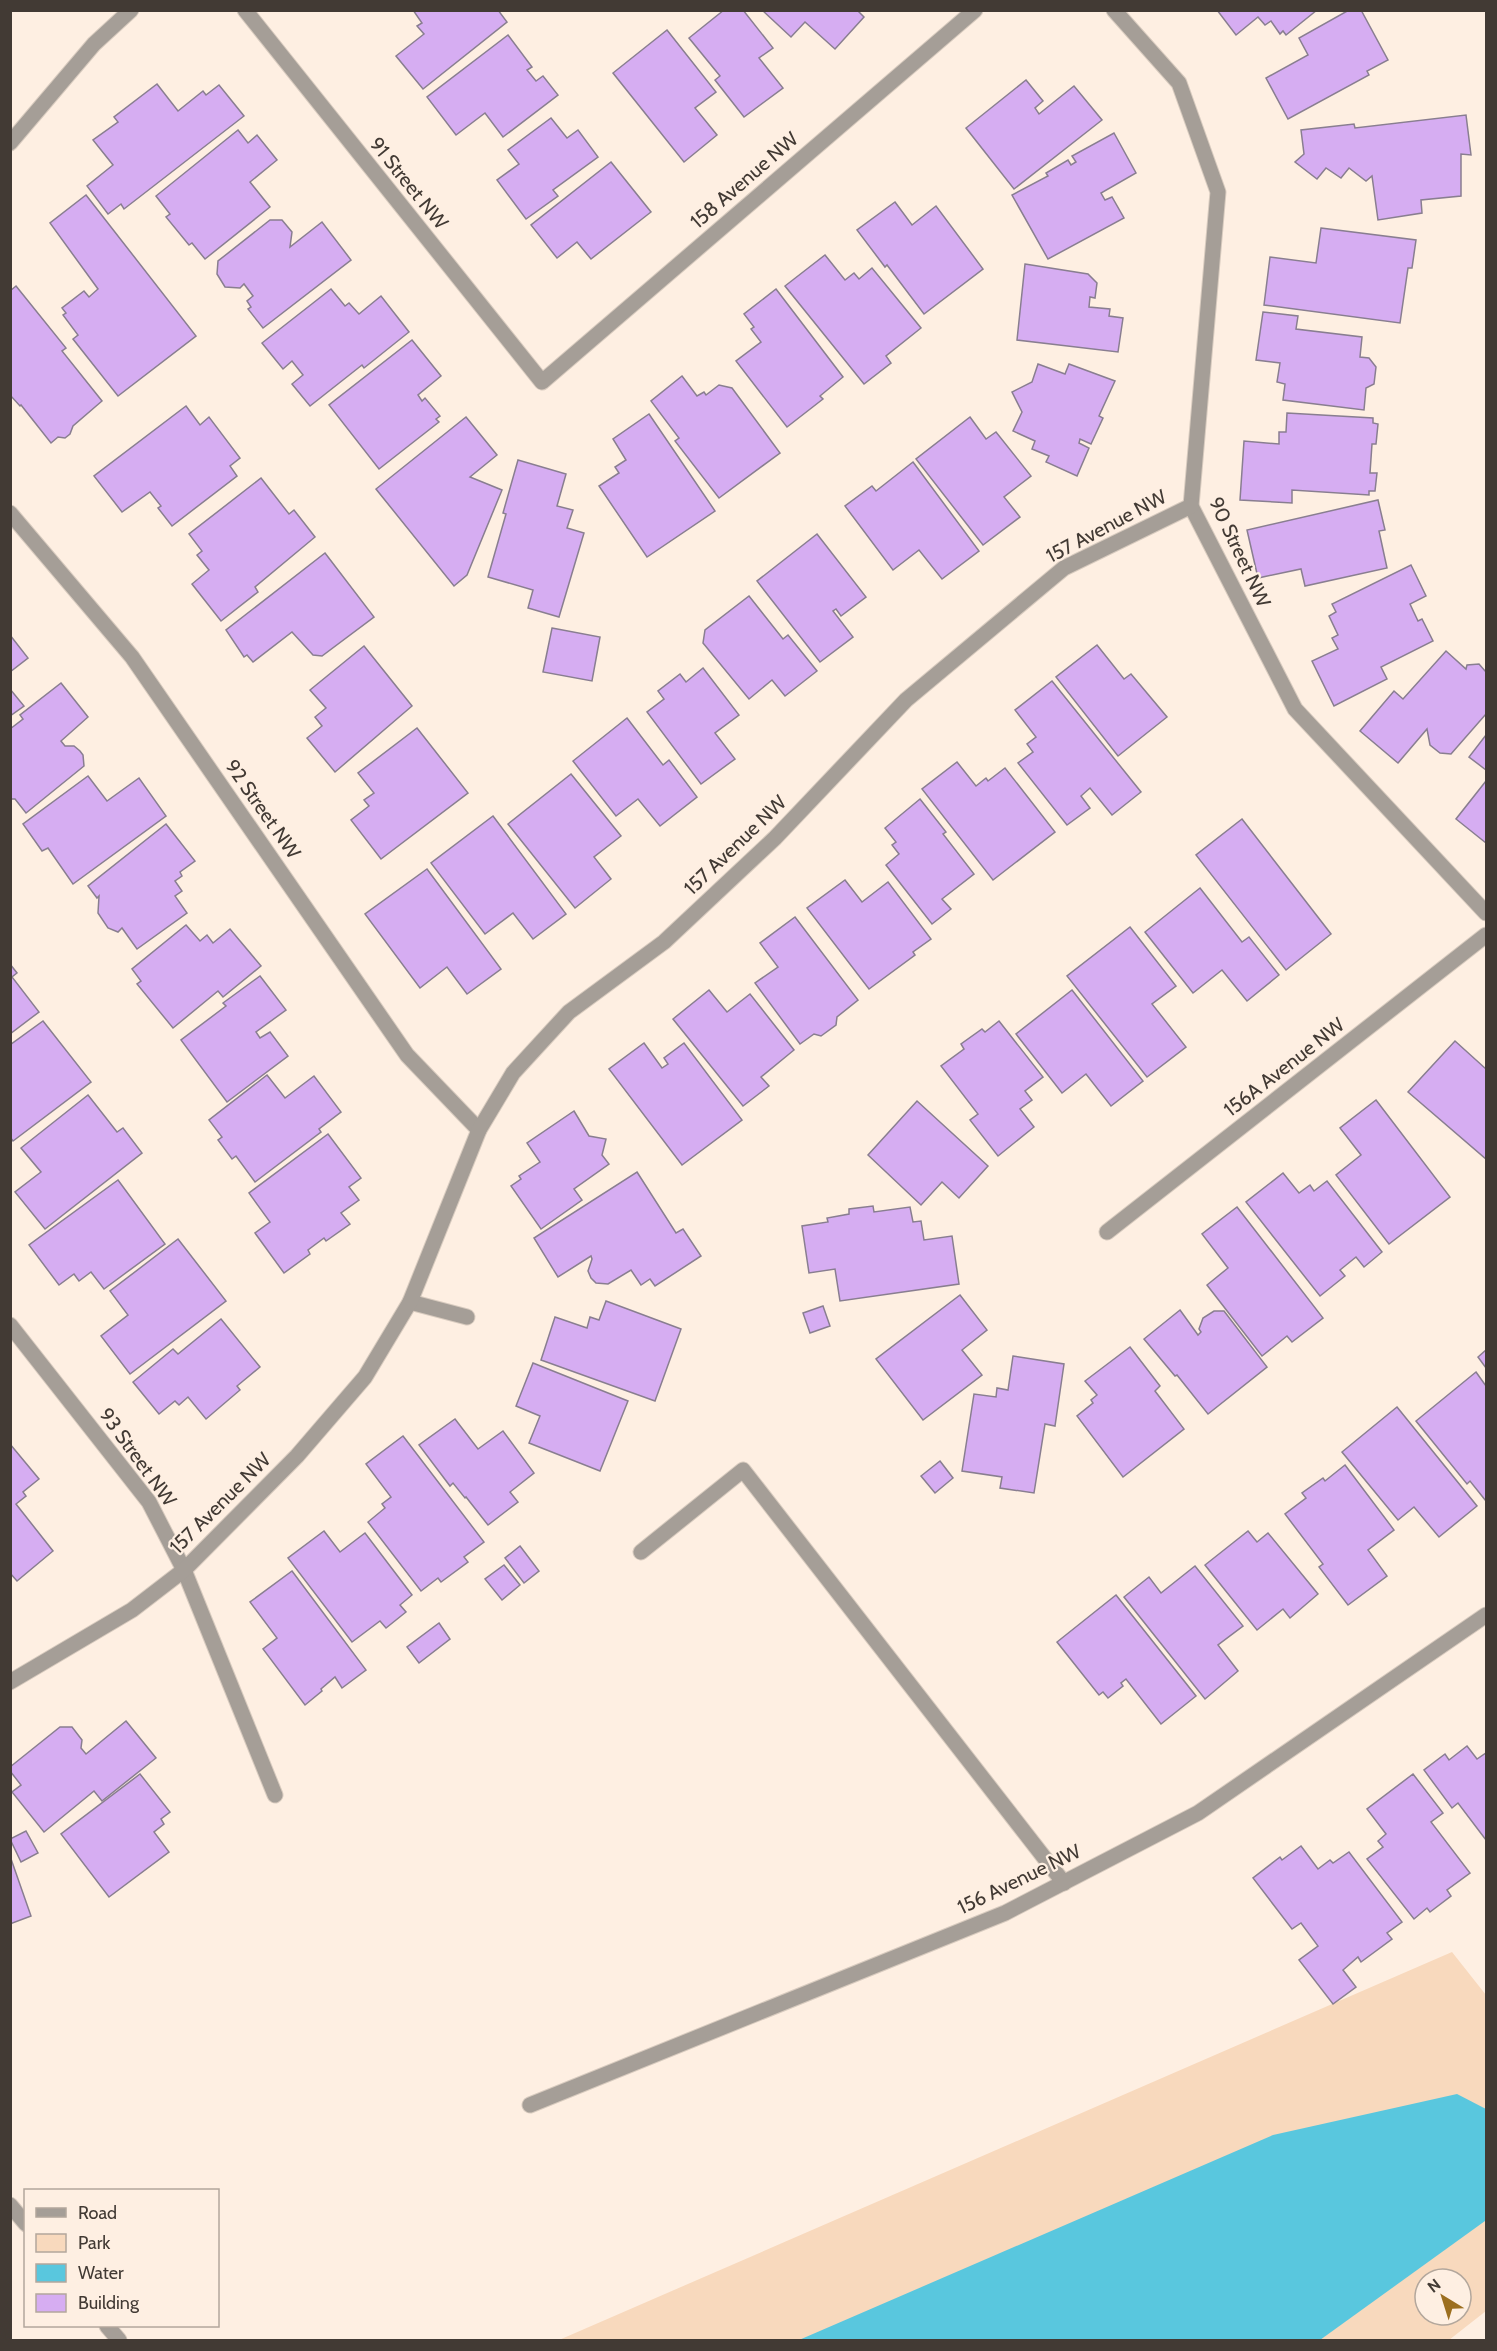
<svg xmlns="http://www.w3.org/2000/svg" width="1497" height="2351" viewBox="0 0 1497 2351" font-family="Cabin,sans-serif">
  <rect width="100%" height="100%" fill="#feefe2"/>
  <path fill="#f8d9bd" fill-rule="evenodd" d="M1452,1952L1486,1995V2311L1449,2340H559ZM1425,2279H1461V2315H1425Z"/>
  <polygon fill="#59c7de" points="1457,2094 1486,2109 1486,2214 1485,2221 1320,2340 799,2340 1273,2135"/>
  <g fill="#d6adf2" stroke="#897e90" stroke-width="1.5">
    <polygon points="413,10 498,10 507,22 423,89 396,56 424,34 417,26 422,23"/>
    <polygon points="724,10 743,10 773,48 759,58 783,88 744,117 715,80 720,76 689,38"/>
    <polygon points="762,10 857,10 864,17 835,49 805,22 791,37"/>
    <polygon points="1217,10 1317,10 1286,35 1283,31 1280,34 1271,21 1265,25 1258,17 1236,35"/>
    <polygon points="1349,10 1361,10 1388,60 1367,71 1369,75 1288,119 1266,78 1308,55 1299,38"/>
    <polygon points="667,30 716,92 695,108 717,135 684,162 613,73"/>
    <polygon points="508,35 532,67 527,70 536,81 543,76 558,95 503,137 485,113 456,135 427,97"/>
    <polygon points="1026,80 1043,101 1035,108 1039,114 1074,86 1102,120 1014,189 966,128"/>
    <polygon points="157,84 178,111 203,91 206,95 219,85 244,116 124,209 121,204 108,214 87,186 113,165 93,140 118,122 114,117"/>
    <polygon points="1466,115 1471,155 1461,154 1461,196 1421,200 1422,213 1378,220 1372,176 1366,181 1349,168 1341,178 1326,168 1317,179 1295,162 1304,154 1301,130 1354,124 1355,128"/>
    <polygon points="551,118 567,138 578,130 598,157 553,190 558,196 526,219 497,180 519,164 508,150"/>
    <polygon points="238,130 248,143 257,135 277,160 250,182 270,207 205,259 192,243 189,245 166,217 170,214 156,196"/>
    <polygon points="1114,133 1136,173 1101,193 1105,200 1112,197 1124,218 1048,259 1012,195 1048,176 1046,173 1068,160 1071,165 1076,162 1072,156"/>
    <polygon points="611,162 651,212 591,259 577,242 557,258 531,225"/>
    <polygon points="86,195 196,336 118,396 73,339 78,335 63,315 66,313 62,308 84,291 89,297 98,289 50,223"/>
    <polygon points="895,202 912,225 936,206 983,269 924,314 887,265 885,267 857,230"/>
    <polygon points="270,220 282,220 292,232 290,247 322,222 351,260 263,328 248,309 251,307 247,301 253,296 244,284 240,288 225,287 217,274 218,261"/>
    <polygon points="1321,228 1416,240 1412,268 1408,268 1400,323 1264,305 1270,257 1316,263"/>
    <polygon points="825,255 845,280 854,273 859,279 872,268 921,328 886,356 891,363 864,384 785,286"/>
    <polygon points="1025,264 1088,274 1097,283 1095,298 1090,297 1089,307 1110,309 1109,316 1123,318 1118,352 1017,340"/>
    <polygon points="16,286 66,348 62,351 102,401 73,426 70,434 65,438 58,437 51,443 21,405 20,406 10,395 10,291"/>
    <polygon points="331,289 345,306 349,303 359,314 381,296 409,332 364,368 362,365 310,406 292,384 303,375 292,361 283,369 262,343"/>
    <polygon points="776,289 843,377 820,396 823,399 787,427 736,361 761,342 751,329 754,327 744,314"/>
    <polygon points="1263,312 1298,316 1296,329 1362,337 1360,357 1369,358 1376,367 1374,384 1366,388 1364,410 1283,400 1285,384 1277,382 1280,363 1256,360"/>
    <polygon points="412,340 441,376 418,395 422,401 425,398 440,416 436,419 439,422 379,469 329,405"/>
    <polygon points="1038,364 1065,374 1069,364 1115,381 1099,416 1103,418 1091,444 1080,439 1079,443 1089,448 1077,476 1046,462 1049,456 1032,449 1035,441 1013,431 1022,412 1012,392 1032,382"/>
    <polygon points="682,376 697,396 704,392 706,395 719,385 732,388 780,453 719,498 675,441 679,438 651,401"/>
    <polygon points="186,406 200,425 209,417 240,458 230,466 237,476 172,526 158,508 161,506 150,492 122,512 94,476"/>
    <polygon points="1287,413 1373,418 1373,423 1378,424 1376,444 1372,444 1370,473 1377,473 1375,491 1369,491 1369,495 1292,490 1292,503 1240,500 1244,441 1279,444 1279,432 1286,432"/>
    <polygon points="649,414 715,511 647,557 599,486 619,473 615,467 626,460 613,439"/>
    <polygon points="466,417 497,455 470,477 502,490 467,575 454,586 376,489"/>
    <polygon points="970,417 986,439 996,432 1031,476 1004,497 1020,517 983,545 916,459"/>
    <polygon points="518,460 566,474 557,506 573,510 567,528 584,533 559,617 528,608 533,590 488,577 506,514 503,513"/>
    <polygon points="913,462 979,551 942,579 919,550 893,570 845,506 872,486 876,491"/>
    <polygon points="261,478 289,514 294,510 315,537 255,587 258,592 221,621 192,584 209,570 197,555 202,551 189,534"/>
    <polygon points="1378,500 1385,530 1379,531 1387,568 1305,586 1301,569 1258,578 1247,530"/>
    <polygon points="817,534 866,597 841,616 836,609 833,611 853,637 820,662 757,581"/>
    <polygon points="325,553 374,617 322,656 313,655 292,632 253,662 247,655 244,657 226,630"/>
    <polygon points="1411,565 1426,596 1410,604 1418,621 1422,619 1433,641 1381,667 1387,679 1334,706 1312,661 1338,649 1332,638 1338,635 1329,616 1336,612 1332,604"/>
    <polygon points="749,596 783,639 788,635 817,671 785,696 772,680 749,699 703,643 705,630"/>
    <polygon points="552,628 600,637 592,681 543,672"/>
    <polygon points="10,635 28,658 10,672"/>
    <polygon points="1097,645 1124,679 1131,674 1167,717 1118,756 1056,677"/>
    <polygon points="364,646 412,706 335,772 307,738 322,726 315,717 326,708 310,690"/>
    <polygon points="1446,651 1466,669 1467,665 1479,664 1486,672 1486,714 1451,754 1440,753 1430,745 1427,729 1398,763 1360,731 1394,691 1403,699"/>
    <polygon points="703,668 739,715 715,733 735,759 701,784 647,712 664,699 658,691 680,674 686,682"/>
    <polygon points="1052,681 1141,792 1112,815 1090,788 1081,796 1090,808 1067,825 1018,763 1033,752 1027,744 1036,737 1015,710"/>
    <polygon points="61,683 88,717 61,741 65,746 74,746 80,751 83,755 84,766 26,813 15,799 10,799 10,729 23,719 20,715"/>
    <polygon points="10,689 24,706 10,716"/>
    <polygon points="627,718 663,765 669,760 697,797 660,826 638,799 616,816 573,761"/>
    <polygon points="417,728 468,793 381,859 351,820 369,806 364,800 374,793 358,773"/>
    <polygon points="1486,735 1486,770 1469,757"/>
    <polygon points="957,762 976,786 986,778 988,781 1005,768 1055,832 993,880 922,789"/>
    <polygon points="571,774 621,836 594,857 611,879 575,908 508,824"/>
    <polygon points="88,776 107,801 139,778 166,816 73,884 48,848 42,851 23,824"/>
    <polygon points="1486,781 1486,843 1456,819"/>
    <polygon points="920,799 946,832 943,834 974,874 942,899 951,909 932,924 886,865 899,854 892,845 896,842 885,828"/>
    <polygon points="493,816 566,914 533,939 513,913 485,934 431,863"/>
    <polygon points="1242,819 1331,934 1286,970 1196,855"/>
    <polygon points="166,824 195,861 180,872 182,876 175,881 182,891 175,896 187,913 137,949 122,928 118,932 108,928 98,913 99,896 97,898 88,886"/>
    <polygon points="427,869 501,969 467,994 447,967 420,988 365,914"/>
    <polygon points="845,880 862,902 888,882 931,939 913,952 915,955 869,989 807,908"/>
    <polygon points="1200,888 1242,942 1249,937 1279,975 1247,1001 1222,970 1193,993 1145,932"/>
    <polygon points="795,917 858,1000 837,1017 836,1025 821,1036 814,1034 800,1044 755,983 778,967 760,943"/>
    <polygon points="186,925 200,941 207,935 213,943 230,929 261,966 223,997 218,991 173,1028 137,984 141,981 132,969"/>
    <polygon points="1130,927 1176,986 1152,1004 1186,1047 1147,1077 1067,976"/>
    <polygon points="10,964 17,973 12,977 39,1012 10,1034"/>
    <polygon points="260,976 286,1010 256,1032 260,1038 270,1032 288,1056 227,1102 181,1040 226,1006 223,1003"/>
    <polygon points="709,990 727,1012 750,994 794,1050 761,1077 769,1086 743,1106 673,1019"/>
    <polygon points="1072,990 1143,1081 1111,1106 1086,1074 1062,1093 1016,1034"/>
    <polygon points="43,1021 91,1082 13,1141 10,1137 10,1045"/>
    <polygon points="999,1021 1043,1077 1025,1091 1032,1100 1020,1109 1034,1127 998,1156 970,1120 978,1114 941,1066 964,1049 961,1044 982,1029 985,1032"/>
    <polygon points="1455,1041 1486,1069 1486,1159 1408,1092"/>
    <polygon points="644,1043 662,1068 668,1064 664,1058 684,1043 742,1120 682,1165 609,1069"/>
    <polygon points="267,1075 285,1098 314,1076 341,1112 319,1129 321,1132 255,1182 236,1156 232,1159 218,1140 222,1137 209,1120"/>
    <polygon points="88,1095 117,1132 123,1128 142,1153 45,1229 15,1192 41,1172 21,1148"/>
    <polygon points="1376,1100 1450,1197 1389,1244 1336,1175 1361,1155 1340,1128"/>
    <polygon points="917,1101 988,1166 959,1198 942,1182 921,1205 868,1155"/>
    <polygon points="574,1111 589,1136 606,1139 602,1155 609,1164 574,1189 582,1200 541,1229 511,1186 521,1179 519,1176 540,1162 527,1143"/>
    <polygon points="328,1134 361,1178 349,1187 359,1200 341,1213 350,1224 326,1241 324,1238 308,1250 310,1254 284,1273 255,1233 270,1222 249,1193"/>
    <polygon points="637,1172 676,1233 683,1229 701,1256 655,1286 650,1279 641,1285 631,1270 608,1284 596,1283 591,1278 588,1271 592,1259 591,1256 558,1277 534,1238"/>
    <polygon points="1283,1173 1299,1193 1310,1185 1314,1191 1327,1181 1382,1252 1364,1267 1356,1257 1340,1270 1345,1276 1320,1296 1246,1202"/>
    <polygon points="118,1180 165,1244 104,1289 91,1272 79,1281 74,1274 59,1285 29,1245"/>
    <polygon points="873,1206 874,1212 910,1207 913,1222 921,1221 924,1240 952,1236 959,1284 840,1301 835,1269 809,1273 802,1226 828,1222 827,1218 849,1214 849,1209"/>
    <polygon points="1237,1207 1323,1318 1292,1342 1287,1336 1262,1356 1207,1285 1228,1268 1202,1234"/>
    <polygon points="178,1239 226,1301 130,1374 101,1336 128,1315 110,1291"/>
    <polygon points="960,1295 987,1330 962,1350 982,1375 923,1420 876,1359"/>
    <polygon points="606,1301 681,1329 655,1401 541,1360 555,1317 587,1328 590,1317 599,1320"/>
    <polygon points="823,1306 830,1326 810,1333 803,1313"/>
    <polygon points="1180,1310 1198,1335 1201,1332 1199,1329 1203,1318 1214,1311 1224,1311 1267,1367 1208,1414 1177,1375 1175,1376 1144,1339"/>
    <polygon points="221,1319 260,1367 237,1386 240,1390 206,1419 188,1397 179,1405 175,1401 159,1414 133,1382 173,1349 178,1354"/>
    <polygon points="1130,1347 1160,1386 1155,1391 1184,1429 1123,1477 1077,1416 1093,1403 1091,1400 1097,1395 1085,1381"/>
    <polygon points="1486,1350 1486,1368 1478,1357"/>
    <polygon points="1013,1356 1064,1364 1055,1426 1045,1424 1034,1493 1000,1488 1002,1477 962,1471 974,1394 996,1397 997,1388 1008,1390"/>
    <polygon points="533,1363 628,1401 600,1471 529,1443 540,1416 516,1406"/>
    <polygon points="1476,1372 1486,1386 1486,1501 1470,1481 1467,1484 1416,1421"/>
    <polygon points="1397,1407 1477,1506 1439,1537 1414,1507 1398,1520 1342,1452"/>
    <polygon points="455,1419 478,1449 503,1431 534,1473 510,1492 518,1502 488,1525 466,1497 465,1498 453,1483 450,1486 419,1445"/>
    <polygon points="403,1436 484,1542 464,1557 468,1562 441,1582 438,1578 421,1591 368,1522 385,1508 382,1504 391,1497 366,1464"/>
    <polygon points="10,1444 39,1479 23,1492 26,1496 16,1504 53,1551 17,1581 10,1573"/>
    <polygon points="940,1461 953,1478 935,1493 921,1476"/>
    <polygon points="1345,1465 1394,1530 1368,1550 1387,1576 1348,1605 1319,1567 1323,1564 1285,1514 1306,1498 1302,1493 1323,1478 1325,1481"/>
    <polygon points="324,1531 340,1552 365,1533 412,1595 400,1605 406,1612 386,1628 380,1621 352,1642 288,1558"/>
    <polygon points="1248,1531 1257,1542 1268,1533 1318,1594 1290,1618 1283,1609 1257,1630 1205,1565"/>
    <polygon points="520,1546 539,1571 524,1583 505,1558"/>
    <polygon points="504,1565 520,1585 502,1600 485,1579"/>
    <polygon points="1195,1566 1243,1626 1218,1645 1238,1671 1205,1699 1124,1597 1149,1577 1161,1593"/>
    <polygon points="292,1571 366,1670 342,1688 335,1677 321,1689 322,1691 305,1705 263,1649 277,1638 250,1602"/>
    <polygon points="1116,1595 1196,1696 1161,1724 1126,1679 1121,1683 1123,1686 1108,1698 1103,1692 1099,1695 1057,1642"/>
    <polygon points="439,1623 450,1639 419,1663 407,1647"/>
    <polygon points="126,1721 156,1758 102,1801 94,1791 44,1832 12,1792 21,1785 10,1771 10,1767 60,1727 72,1727 82,1740 81,1748 86,1754"/>
    <polygon points="1467,1746 1477,1759 1486,1753 1486,1840 1458,1803 1452,1808 1424,1770 1445,1754 1449,1760"/>
    <polygon points="140,1774 170,1812 161,1819 164,1824 154,1832 169,1852 109,1897 61,1834"/>
    <polygon points="1413,1774 1443,1813 1431,1822 1470,1873 1447,1890 1451,1896 1430,1912 1427,1908 1414,1919 1367,1859 1383,1847 1378,1841 1386,1834 1367,1809"/>
    <polygon points="26,1831 38,1853 21,1862 10,1839"/>
    <polygon points="1301,1846 1318,1869 1330,1860 1333,1863 1349,1852 1402,1922 1387,1933 1392,1939 1361,1962 1358,1957 1343,1970 1356,1987 1333,2004 1299,1960 1318,1946 1301,1923 1292,1929 1253,1878 1280,1857 1282,1860"/>
    <polygon points="10,1856 31,1916 10,1924"/>
  </g>
  <g fill="none" stroke-linecap="round" stroke-linejoin="round">
    <defs>
      <g id="service">
        <polyline points="641,1552 743,1470 1064,1883"/>
        <polyline points="10,2205 26,2224"/>
        <polyline points="107,2326 119,2340"/>
      </g>
      <g id="minor">
        <polyline points="245,10 542,382 975,10"/>
        <polyline points="1114,10 1179,83 1218,192 1191,506 1295,709 1486,913"/>
        <polyline points="10,143 94,44 131,10"/>
        <polyline points="10,513 132,657 407,1055 479,1130"/>
        <polyline points="1107,1232 1486,935"/>
        <polyline points="410,1302 467,1317"/>
        <polyline points="10,1325 149,1502 184,1570 275,1795"/>
        <polyline points="10,1682 132,1610 184,1570 297,1456 365,1377 410,1302 479,1130 513,1073 569,1012 664,942 775,838 906,700 1064,568 1191,506"/>
      </g>
      <polyline id="tertiary" points="530,2105 1005,1913 1198,1813 1486,1615"/>
    </defs>
    <use href="#service" stroke="#d8cbbf" stroke-width="17"/>
    <use href="#minor" stroke="#d8cbbf" stroke-width="17"/>
    <use href="#tertiary" stroke="#d8cbbf" stroke-width="17"/>
    <use href="#service" stroke="#a59e97" stroke-width="15"/>
    <use href="#minor" stroke="#a59e97" stroke-width="15"/>
    <use href="#tertiary" stroke="#a59e97" stroke-width="15"/>
  </g>
  <g text-anchor="middle" dominant-baseline="central" stroke-width="4.5" stroke-linejoin="round" paint-order="stroke">
    <g font-size="20" fill="#423a34" stroke="#feefe2">
      <text transform="translate(744 180) rotate(-41)">158 Avenue NW</text>
      <text transform="translate(409 183) rotate(51)">91 Street NW</text>
      <text transform="translate(1106 526) rotate(-28)">157 Avenue NW</text>
      <text transform="translate(1240 552) rotate(65)">90 Street NW</text>
      <text transform="translate(263 809) rotate(55)">92 Street NW</text>
      <text transform="translate(735 845) rotate(-44)">157 Avenue NW</text>
      <text transform="translate(1284 1067) rotate(-38)">156A Avenue NW</text>
      <text transform="translate(138 1457) rotate(54)">93 Street NW</text>
      <text transform="translate(220 1503) rotate(-45)">157 Avenue NW</text>
      <text transform="translate(1019 1879) rotate(-26)">156 Avenue NW</text>
    </g>
  </g>
  <rect width="1497" height="2351" fill="none" stroke="#423a34" stroke-width="24"/>
  <rect x="24" y="2189" width="195" height="138" fill="#feefe2" stroke="#b3a79c" stroke-width="1.5"/>
  <rect x="36" y="2208" width="30" height="9" fill="#a59e97" stroke="#b3a79c" stroke-width="1.5"/>
  <text x="78" y="2219" font-size="18" fill="#423a34">Road</text>
  <rect x="36" y="2234" width="30" height="18" fill="#f8d9bd" stroke="#b3a79c" stroke-width="1.5"/>
  <text x="78" y="2249" font-size="18" fill="#423a34">Park</text>
  <rect x="36" y="2264" width="30" height="18" fill="#59c7de" stroke="#b3a79c" stroke-width="1.5"/>
  <text x="78" y="2279" font-size="18" fill="#423a34">Water</text>
  <rect x="36" y="2294" width="30" height="18" fill="#d6adf2" stroke="#b3a79c" stroke-width="1.5"/>
  <text x="78" y="2309" font-size="18" fill="#423a34">Building</text>
  <g transform="translate(1443 2297) rotate(322)"><circle r="28" fill="#feefe2" stroke="#b3a79c" stroke-width="1.5"/>
  <path d="M0-4.5L10 22L0 15L-10 22Z" fill="#9c6f1f"/>
  <text y="-9" font-size="16" font-weight="bold" text-anchor="middle" fill="#423a34">N</text>
  </g>
</svg>
